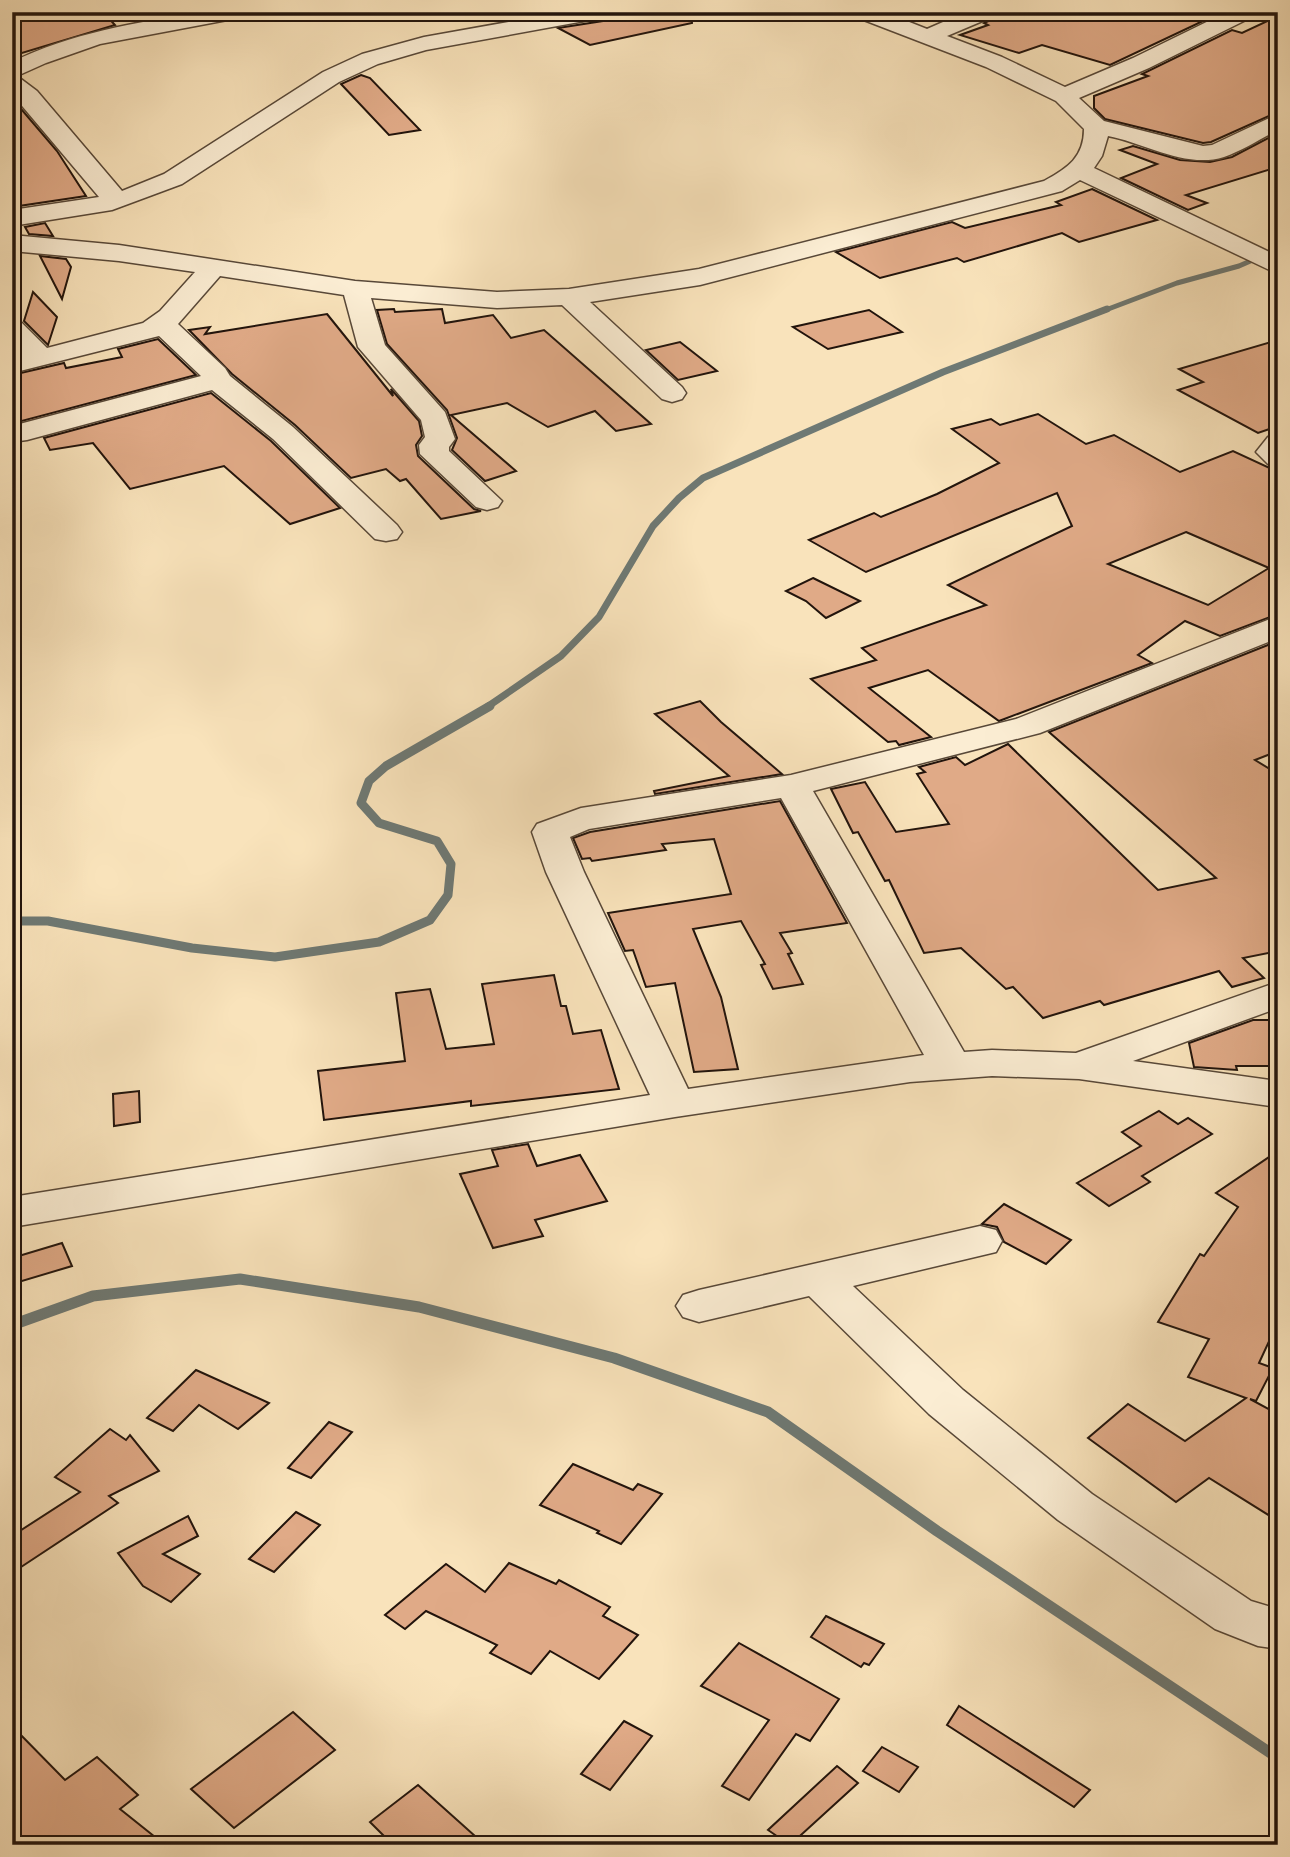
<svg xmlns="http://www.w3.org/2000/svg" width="1290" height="1857" viewBox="0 0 1290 1857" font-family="'Sorts Mill Goudy',serif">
  <rect width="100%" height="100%" fill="#f9e3bb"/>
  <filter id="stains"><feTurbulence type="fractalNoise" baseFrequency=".00286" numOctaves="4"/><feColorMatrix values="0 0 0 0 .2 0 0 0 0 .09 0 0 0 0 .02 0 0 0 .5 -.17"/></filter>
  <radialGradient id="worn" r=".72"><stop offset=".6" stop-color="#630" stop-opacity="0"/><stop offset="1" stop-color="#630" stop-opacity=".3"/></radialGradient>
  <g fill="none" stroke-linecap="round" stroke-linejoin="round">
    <polyline stroke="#6e7974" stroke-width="5" points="1103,311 1177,283 1239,266 1278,249"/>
    <polyline stroke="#6e7974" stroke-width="7" points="487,707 561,656 599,617 653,526 679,498 703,478 943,372 1107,309"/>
    <polyline stroke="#6e7974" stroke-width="9" points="12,921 48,921 192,948 275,957 379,942 430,920 448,895 451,864 437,841 379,823 361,803 369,781 386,766 490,706"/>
    <polyline stroke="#6e7974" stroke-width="11" points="12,1325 93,1296 240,1279 419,1307 614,1358 768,1412 937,1531 1278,1758"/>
  </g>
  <g fill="#e0aa87" stroke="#22140c" stroke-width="2" fill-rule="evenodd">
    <polygon points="12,12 103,12 115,25 12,56"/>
    <polygon points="613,12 691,12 692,23 590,45 558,28 609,20"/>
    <polygon points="996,12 1165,12 1201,22 1110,65 1042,45 1019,53 960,35 988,25 984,23 993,19"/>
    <polygon points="1278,16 1278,112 1211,142 1203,143 1105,119 1094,108 1094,96 1148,76 1142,74 1232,30 1242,33"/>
    <polygon points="361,75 370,78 420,130 389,135 341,84"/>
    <polygon points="22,110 57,151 86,196 12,207 12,111"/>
    <polygon points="1278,133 1278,167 1186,195 1207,203 1188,210 1121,178 1157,164 1120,150 1133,146 1180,160 1210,162 1232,157"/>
    <polygon points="1092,189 1157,220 1079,242 1062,233 964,262 957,258 880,278 836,252 952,222 965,228 1061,205 1056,202"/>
    <polygon points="45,223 53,236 29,234 25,227"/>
    <polygon points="40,256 66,259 71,267 62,299"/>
    <polygon points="33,292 57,317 48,345 24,321"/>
    <polygon points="394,309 395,312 442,309 445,323 493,315 511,338 544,330 651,424 616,431 595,411 548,427 507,403 451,415 516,471 485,481 452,450 457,438 447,410 387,344 377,310"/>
    <polygon points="869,310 902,332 828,349 793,327"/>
    <polygon points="327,314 393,396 391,389 419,421 422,436 416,445 418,456 474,509 481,511 441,519 406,479 400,481 386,469 351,478 295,425 232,374 189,330 210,327 205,334"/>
    <polygon points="158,339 196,375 18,422 12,416 12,375 64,363 66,368 122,357 118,349"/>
    <polygon points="1278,340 1278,426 1258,433 1178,390 1203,382 1179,369"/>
    <polygon points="680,342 717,371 678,380 646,350"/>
    <polygon points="211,393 271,441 340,508 290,524 224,466 130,489 93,443 50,450 44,438"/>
    <path d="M1038,414L1086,444L1114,435L1180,472L1233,451L1278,472V614L1220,636L1185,621L1138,655L1152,663L999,721L928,670L869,688L931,737L899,745L896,741L888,742L811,679L876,660L862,648L986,605L948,585L1072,526L1057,493L866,572L809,540L874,513L881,517L937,494L999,463L952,429L991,419L1000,425ZM1186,532L1269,568L1208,605L1108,564Z"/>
    <polygon points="813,578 860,601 826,618 806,601 786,591"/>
    <polygon points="1278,641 1278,751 1255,760 1278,774 1278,951 1243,958 1264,978 1232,987 1219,971 1104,1005 1100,1001 1043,1018 1013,987 1006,989 961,948 924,953 889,880 885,881 858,832 853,833 831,789 865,782 896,832 949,824 917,774 925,772 919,767 956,757 965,765 1008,744 1158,890 1216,878 1049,732"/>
    <polygon points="700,701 721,722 782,774 655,794 654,791 729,776 655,714"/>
    <polygon points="780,801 847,923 780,933 792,953 788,954 803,984 773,989 761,965 765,964 741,921 693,929 721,997 738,1069 694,1072 675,983 646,987 633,950 625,951 608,913 731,894 714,839 662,844 666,850 592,861 590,858 582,859 573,838 590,832"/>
    <polygon points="554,975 561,1006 566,1006 573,1034 601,1030 619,1089 471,1106 471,1101 324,1120 318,1071 405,1061 396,993 430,989 446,1049 494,1044 482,984"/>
    <polygon points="1253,1020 1278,1020 1278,1066 1236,1066 1237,1070 1194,1067 1189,1043"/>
    <polygon points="139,1091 140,1122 114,1126 113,1094"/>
    <polygon points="1159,1111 1178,1124 1188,1118 1212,1134 1142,1176 1150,1182 1109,1206 1077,1183 1141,1146 1122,1132"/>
    <polygon points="528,1144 537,1166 580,1155 607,1201 535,1220 543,1236 493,1248 460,1174 498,1166 492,1150"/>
    <polygon points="1278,1151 1278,1322 1259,1363 1273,1368 1256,1401 1250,1399 1278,1414 1278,1521 1209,1478 1176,1502 1088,1438 1128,1404 1185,1441 1246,1398 1188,1377 1209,1339 1158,1322 1200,1254 1204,1256 1238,1207 1216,1193"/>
    <polygon points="1004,1204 1071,1240 1046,1264 1004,1242 997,1227 982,1224"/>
    <polygon points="62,1243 72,1266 12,1284 12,1258"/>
    <polygon points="196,1370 269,1403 238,1429 199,1405 173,1431 147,1418"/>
    <polygon points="329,1422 352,1432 311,1478 288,1468"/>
    <polygon points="110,1429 126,1440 130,1435 159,1471 109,1496 118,1503 12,1573 12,1536 80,1492 55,1477"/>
    <polygon points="573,1464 633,1490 638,1484 662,1494 621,1544 597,1533 599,1531 540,1505"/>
    <polygon points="296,1512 320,1525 274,1572 249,1559"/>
    <polygon points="188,1516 198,1536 163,1554 200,1574 171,1602 143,1586 118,1553"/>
    <polygon points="509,1563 556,1584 559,1580 610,1607 603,1616 638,1635 599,1679 550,1651 531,1674 490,1653 497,1645 426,1611 405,1629 385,1615 446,1564 485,1592"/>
    <polygon points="826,1616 884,1644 869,1665 864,1663 861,1667 811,1637"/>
    <polygon points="739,1643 839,1699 810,1741 796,1734 749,1800 722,1786 769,1720 701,1686"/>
    <polygon points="959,1706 1090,1790 1074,1807 947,1725"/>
    <polygon points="293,1712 335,1750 234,1828 191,1789"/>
    <polygon points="624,1721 652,1736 610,1790 581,1774"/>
    <polygon points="12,1726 65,1780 97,1757 138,1795 120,1809 165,1845 12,1845"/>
    <polygon points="882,1747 918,1767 899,1792 863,1771"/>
    <polygon points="837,1766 858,1783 790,1845 768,1830"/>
    <polygon points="418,1785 485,1845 393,1845 370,1822"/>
  </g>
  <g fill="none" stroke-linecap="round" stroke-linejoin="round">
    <defs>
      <g id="minor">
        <path d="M199,12H248L246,17L238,18L100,44L46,63L17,76L37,91L122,191L164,174L323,72L362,54L424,37L564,12H611L609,17L601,18L426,50L378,64L339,82L182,184L112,210L12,226V210L99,197L12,94V62C71,33 135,23 199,12Z"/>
        <path d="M854,12H884L927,29L966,12H994L992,17L947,36L1002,57L1065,87L1133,58L1227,12H1254L1252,17L1149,68L1079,98L1104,121L1203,146L1212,145L1278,114V130C1260,139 1242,151 1224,157C1186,169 1145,143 1108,136L1102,156L1094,168L1278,256V274L1080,180L1062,191L700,285L590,302L682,387L686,393L682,399L672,402L662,399L562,305L497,308L371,298L385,345L445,412L455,439L449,447V451L502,501L498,507L487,510L476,507L420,454L419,445L425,437L421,420L358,347L344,295L220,276L178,324L225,368L230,376L293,427L397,525L402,532L397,539L386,541L375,539L273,439L212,390L27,440L12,442V426L201,376L159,336L12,373V356L21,354L12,345V321L22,323L47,348L143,323L160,311L195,272L119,261L12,251V235L119,245L355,281L497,292L569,289L699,269L1044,181C1068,168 1084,157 1084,129L1056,101L986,67L856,17Z"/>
        <polygon points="1278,434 1278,467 1268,464 1256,452 1268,437"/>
        <path d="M1278,616V638L1040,733L813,791L964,1052L992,1050L1076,1053L1278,982V1008L1133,1061L1278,1081V1107L1079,1079L992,1076L910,1082L675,1117L12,1227V1197L650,1095L546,872L532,832L537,824L581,808L791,775L1016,719ZM781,798L924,1055L688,1089L584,872L570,837L589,829Z"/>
        <polygon points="980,1226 996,1230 1002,1241 996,1252 853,1286 963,1390 1092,1494 1251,1601 1278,1609 1278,1649 1258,1646 1215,1629 1058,1520 929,1414 809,1296 699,1322 683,1317 676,1306 683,1295 699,1290"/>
      </g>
    </defs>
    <use href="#minor" stroke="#584838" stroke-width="3"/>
    <use href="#minor" fill="#fbedd3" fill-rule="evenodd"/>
  </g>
  <rect width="1290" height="1857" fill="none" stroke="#f9e3bb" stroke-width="42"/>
  <rect x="14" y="14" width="1262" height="1829" fill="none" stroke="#22140c" stroke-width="3.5"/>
  <rect x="21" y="21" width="1248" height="1815" fill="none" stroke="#22140c" stroke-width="2"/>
  <rect width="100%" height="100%" filter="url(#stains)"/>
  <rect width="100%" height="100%" fill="url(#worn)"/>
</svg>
